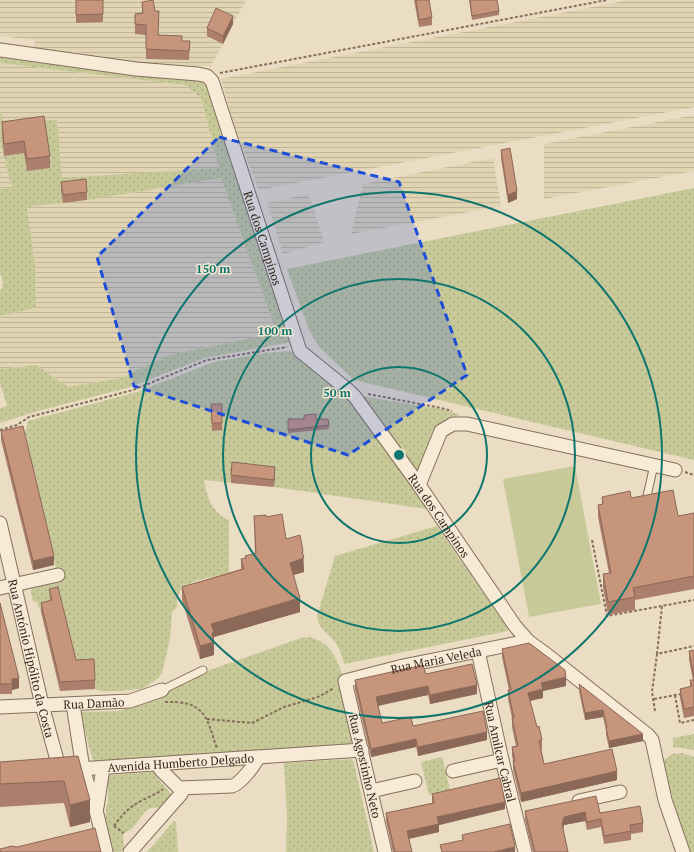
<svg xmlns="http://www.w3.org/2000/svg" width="694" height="852" viewBox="0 0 694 852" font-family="'PT Serif',serif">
  <defs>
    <pattern id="farmland-rules" width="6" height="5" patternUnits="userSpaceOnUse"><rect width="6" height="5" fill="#e0d4b2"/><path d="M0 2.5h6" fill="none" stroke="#c1b699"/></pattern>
    <pattern id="grass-dots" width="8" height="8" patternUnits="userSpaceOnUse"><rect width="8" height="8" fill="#c7c998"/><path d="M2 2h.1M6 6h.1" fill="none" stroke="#acad83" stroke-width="1.8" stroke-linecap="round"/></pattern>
  </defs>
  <rect width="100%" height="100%" fill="#ebdcc4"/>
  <g fill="url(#farmland-rules)">
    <polygon points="0,0 246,0 210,68 209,66 201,66 199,68 132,63 85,57 83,53 72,51 69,55 34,50 35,40 0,36"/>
    <polygon points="629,0 694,0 694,107 259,190 236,131 221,79"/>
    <polygon points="0,63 185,85 201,98 219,169 62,178 2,120 0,111"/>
    <polygon points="694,115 694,171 544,199 544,144"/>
    <polygon points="0,142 12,188 0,189"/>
    <polygon points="493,158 501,206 351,234 363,184"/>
    <polygon points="221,178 277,333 169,355 121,378 68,387 36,365 0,369 0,316 36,308 35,265 27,207 87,200"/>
    <polygon points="309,194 324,242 283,254 267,203"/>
  </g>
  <g fill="url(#grass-dots)">
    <polygon points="0,53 198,79 203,83 210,90 290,339 287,343 205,358 127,388 38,411 0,423 0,408 7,406 0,383 0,369 36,365 68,387 121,378 169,355 277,333 221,178 87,200 61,190 63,203 27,207 35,265 36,308 0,316 0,290 2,288 3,283 0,272 0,189 12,188 0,142 0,111 3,120 57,120 62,178 219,168 201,98 185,85 0,63"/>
    <polygon points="694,188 694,460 354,380 320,348 309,330 287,269"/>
    <path d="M290,351L296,354L350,401L395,460L427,509L274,487L204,480C207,497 212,513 229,520V573C215,577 192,579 182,589C177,594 177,602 177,607L172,613L170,639L162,673L158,678L147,686L141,689L119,691H102L95,689L94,668L76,669L41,612L37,602L33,601L31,593L32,585L58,569L56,568L25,433L28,421L137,392L214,362L265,353Z"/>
    <polygon points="362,396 440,409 458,414 459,416 451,418 442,424 417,475"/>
    <path d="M437,526L508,629V631L344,664C342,656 340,649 335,642C327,632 319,630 317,616L335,556Z"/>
    <path d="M310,637C332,644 336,657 343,676L339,685L352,740L349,745L100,761H95L92,758L80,712L118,711L141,704L163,696L172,688L204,672L301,638Z"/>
    <polygon points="694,734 694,750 673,747 673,738"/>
    <polygon points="682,753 694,757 694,852 689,852 663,767 664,760 672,754"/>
    <polygon points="442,757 450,790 429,795 421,762"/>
    <polygon points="352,759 354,763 374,852 286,852 287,816 284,763"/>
    <path d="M153,772L170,793V800L164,807C160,807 155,807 151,808C138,813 138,830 123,833L124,849L120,852H113L105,824L106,807L108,803V778L110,775Z"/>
    <polygon points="174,821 176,823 178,852 147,852"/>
  </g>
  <polygon fill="#c7c998" points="575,466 601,604 529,617 503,479"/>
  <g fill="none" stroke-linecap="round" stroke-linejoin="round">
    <defs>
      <g id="service">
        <polyline points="647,496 654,465"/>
        <polyline points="162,690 203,670"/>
      </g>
      <g id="minor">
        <path id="s1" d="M0,50L136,69L198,74L207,76L212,81L300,351L348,390L355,397L419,485L515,626L528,641L546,654L648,735L652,740L665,800L683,852"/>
        <polyline points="419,485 441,431 453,424 467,424 675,470"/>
        <path id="s2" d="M0,523L42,705L60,771"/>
        <polyline points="0,588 58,575"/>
        <path id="s3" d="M478,651L502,760L525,852"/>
        <polyline points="73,704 83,769 96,810 106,852"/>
        <path id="s4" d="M0,707L130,701L162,690"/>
        <path d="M157,764L161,770L179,788L232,786C240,784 255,765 258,757"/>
        <path id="s5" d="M64,770L362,750"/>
        <polyline points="453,771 502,760"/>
        <polyline points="371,791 415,781"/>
        <polyline points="579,801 620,792"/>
        <polyline points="97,807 103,768"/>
        <polyline points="130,852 181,794 183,789"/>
        <path id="s6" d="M385,852L345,681L403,666L528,641"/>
      </g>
    </defs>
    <use href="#service" stroke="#856e5b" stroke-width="9"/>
    <use href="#minor" stroke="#856e5b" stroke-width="15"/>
    <g stroke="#856e5b" stroke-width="2" stroke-dasharray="3 2" stroke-linecap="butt">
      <polyline points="220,73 607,0"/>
      <polyline points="368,394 441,408 452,411"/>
      <polyline points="0,430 17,425 29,417 133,390 207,360 287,347"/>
      <polyline points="685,472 694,475"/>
      <polyline points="592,540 607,616 694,600"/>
      <polyline points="657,654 662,606"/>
      <polyline points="675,695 680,723 694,720"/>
      <polyline points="654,699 681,694"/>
      <path d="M165,702C205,701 206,715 217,749"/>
      <polyline points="655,711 652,692 657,654 694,646"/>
      <polyline points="207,719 252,723 284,707 318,697 334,688"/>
      <path d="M114,826C122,814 130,806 143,800C150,796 157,794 163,789"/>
      <polyline points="114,826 124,833"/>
    </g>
    <use href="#service" stroke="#f7ead6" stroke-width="7"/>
    <use href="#minor" stroke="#f7ead6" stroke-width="13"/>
  </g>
  <g fill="#ab7f6b">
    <polygon points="76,0 103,0 103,22 76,23"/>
    <polygon points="414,0 429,0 432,17 432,25 419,27"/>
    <polygon points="469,0 497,0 499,11 499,15 472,20"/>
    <polygon points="142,2 159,35 182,41 190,41 189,60 146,59 146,35 135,34 135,14 142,13"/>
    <polygon points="233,24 223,44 207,36 207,28"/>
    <polygon points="2,122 50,156 50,168 27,171 24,153 4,156 2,134"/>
    <polygon points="501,150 517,199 508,203 501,158"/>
    <polygon points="61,182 87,192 87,200 63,203 61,190"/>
    <polygon points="211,404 222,404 222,430 212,431"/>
    <polygon points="288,419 328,419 329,429 288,433"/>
    <polygon points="1,431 54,565 33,570 1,440"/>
    <polygon points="275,474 274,487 231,483 231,475"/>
    <polygon points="602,497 631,498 678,516 694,513 694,589 635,600 635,610 608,615 603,587 603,574 609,573 598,517 598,505 602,504"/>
    <polygon points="254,516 266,517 303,556 304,572 293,575 300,612 214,637 214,655 200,659 182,600 182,587 241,569 241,559 245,558 245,556 255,554"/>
    <polygon points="49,589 76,660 95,680 95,689 60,691 41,612 41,603 50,601"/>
    <polygon points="0,603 19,688 12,690 12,694 0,694"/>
    <polygon points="502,649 566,686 543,691 543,698 530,701 537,727 542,740 542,749 541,749 544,764 617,780 521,802 513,770 513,761 512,756 512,747 516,746 512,727 512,718 508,699 508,690 509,690 502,657"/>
    <polygon points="694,650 694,716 684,718 680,698 680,689 690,687 690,680 693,680 689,660 689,651"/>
    <polygon points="426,674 477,694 430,704 428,695 378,706 382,723 413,726 487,740 418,756 416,747 371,757 355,689 355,680"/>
    <polygon points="579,684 643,741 609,748 606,735 606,730 603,717 585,720 579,691"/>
    <polygon points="78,756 90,822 70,827 64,803 0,807 0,762"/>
    <polygon points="432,794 505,809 439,825 439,832 409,839 412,852 393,852 386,821 386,813 432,803"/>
    <polygon points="525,811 600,813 643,823 643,832 631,834 631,840 604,844 601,827 587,830 585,821 564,825 563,829 568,852 533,852 525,820"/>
  </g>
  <g fill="#8b6857">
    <polygon points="233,16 233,24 223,44 223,36"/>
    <polygon points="517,191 517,199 508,203 508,195"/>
    <polygon points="275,467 275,474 274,487 274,480"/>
    <polygon points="303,551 304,572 290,576 290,563 302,552"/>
    <polygon points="54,556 54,565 33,570 33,561"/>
    <polygon points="300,598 300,612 214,637 214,655 200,659 200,646 211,624"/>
    <polygon points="566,677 566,686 543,691 543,698 528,701 528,693 541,683"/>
    <polygon points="19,678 19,688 12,690 12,679"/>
    <polygon points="477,685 477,694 430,704 430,695"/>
    <polygon points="428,686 428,695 376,706 376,697"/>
    <polygon points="603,710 603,717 585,720 585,713"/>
    <polygon points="487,732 487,740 418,756 418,747"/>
    <polygon points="643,734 643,741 609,748 609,741"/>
    <polygon points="416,739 416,747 371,757 371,749"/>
    <polygon points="617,771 617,780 521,802 521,793"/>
    <polygon points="90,800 90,822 70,827 70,805"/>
    <polygon points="505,802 505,809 439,825 439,832 407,839 407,831 437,817"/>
    <polygon points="585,812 585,821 564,825 562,832 562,824 564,817"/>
    <polygon points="515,847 515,852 493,852"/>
  </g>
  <g fill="#c7947c" stroke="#8b6857">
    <polygon points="76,0 103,0 103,14 76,15"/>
    <polygon points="153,0 155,11 159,11 158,35 182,36 182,41 190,41 189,51 146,49 146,25 135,24 135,14 143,13 142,2"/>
    <polygon points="416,0 429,0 432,17 419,20"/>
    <polygon points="470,0 497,0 499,11 472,16"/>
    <polygon points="216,8 233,16 223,36 207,28"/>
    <polygon points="44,116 50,156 27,159 24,141 4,144 2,122"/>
    <polygon points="510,148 517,191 508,195 501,150"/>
    <polygon points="86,179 87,192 63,195 61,182"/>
    <polygon points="211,404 222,404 222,423 212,423"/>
    <polygon points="316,414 316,419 328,419 329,425 288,430 288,419 304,419 304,415"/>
    <polygon points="23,426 54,556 33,561 1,431"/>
    <polygon points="232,462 275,467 274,480 231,475"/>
    <polygon points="673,490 678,516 694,513 694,576 633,588 635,597 608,602 603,574 611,573 598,505 603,504 602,497 630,491 631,498"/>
    <polygon points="282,514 286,539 300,535 303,551 302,552 304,558 290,563 300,598 211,624 214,632 212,633 214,642 200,646 182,587 244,569 241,559 246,558 245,556 256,553 254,516 266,515 266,517"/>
    <polygon points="58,587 76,660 94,659 95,680 60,682 41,603 52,600 49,589"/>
    <polygon points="0,603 19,678 12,679 12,684 0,684"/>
    <polygon points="529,643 565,670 566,677 541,683 543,689 528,693 537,727 539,726 542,740 539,741 544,764 612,749 617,771 521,793 513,761 515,761 512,747 518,746 512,718 514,718 508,690 511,690 502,649"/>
    <polygon points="694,650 694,677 689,651"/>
    <polygon points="472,664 477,685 430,695 428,686 376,697 382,723 411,717 413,726 483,711 487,732 418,747 416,739 371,749 355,680 423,665 426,674"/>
    <polygon points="690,680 694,680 694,707 684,709 680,689 692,686"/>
    <polygon points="579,684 643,734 609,741 606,728 607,728 603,710 585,713"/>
    <polygon points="78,756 90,800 70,805 64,781 0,784 0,762"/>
    <polygon points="500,778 505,802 437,817 439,824 407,831 412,852 395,852 386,813 434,803 432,794"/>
    <polygon points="596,796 600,813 640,806 643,823 630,825 631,831 604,836 601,819 587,822 585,812 564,817 562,824 568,852 535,852 525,811"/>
    <polygon points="510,824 515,847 493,852 442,852 440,845 463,840 462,835"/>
    <polygon points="95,828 101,852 0,852 0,849 12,846 17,847"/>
  </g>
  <path fill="#1d4ed8" fill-opacity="0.2" stroke="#1d4ed8" stroke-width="3" stroke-dasharray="8 5" stroke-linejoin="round" d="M219,137L399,182L467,375L348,455L134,386L97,257Z"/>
  <g fill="none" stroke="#0f766e" stroke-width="2">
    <circle cx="399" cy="455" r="88"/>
    <circle cx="399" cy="455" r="176"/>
    <circle cx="399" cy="455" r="263"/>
  </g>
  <g text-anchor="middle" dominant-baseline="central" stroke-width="3" stroke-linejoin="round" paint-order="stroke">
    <g font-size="12" fill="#35281f" stroke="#f3e7d3">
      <text stroke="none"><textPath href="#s1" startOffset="381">Rua dos Campinos</textPath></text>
      <text stroke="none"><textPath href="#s1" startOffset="717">Rua dos Campinos</textPath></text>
      <text stroke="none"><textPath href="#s2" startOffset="139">Rua António Hipólito da Costa</textPath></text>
      <text stroke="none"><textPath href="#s6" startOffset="269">Rua Maria Veleda</textPath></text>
      <text stroke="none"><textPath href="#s4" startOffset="94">Rua Damão</textPath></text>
      <text stroke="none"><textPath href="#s3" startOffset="103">Rua Amilcar Cabral</textPath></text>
      <text stroke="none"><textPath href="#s5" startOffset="117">Avenida Humberto Delgado</textPath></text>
      <text transform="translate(365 766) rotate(77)">Rua Agostinho Neto</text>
    </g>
  </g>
  <circle cx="399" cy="455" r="6" fill="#0f766e" stroke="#f3e7d3" stroke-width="2"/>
  <g font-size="12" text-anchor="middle" font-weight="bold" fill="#0f766e" stroke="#f3e7d3" stroke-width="3" stroke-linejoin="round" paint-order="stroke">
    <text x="213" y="273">150 m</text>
    <text x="275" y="335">100 m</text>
    <text x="337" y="397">50 m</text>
  </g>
</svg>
